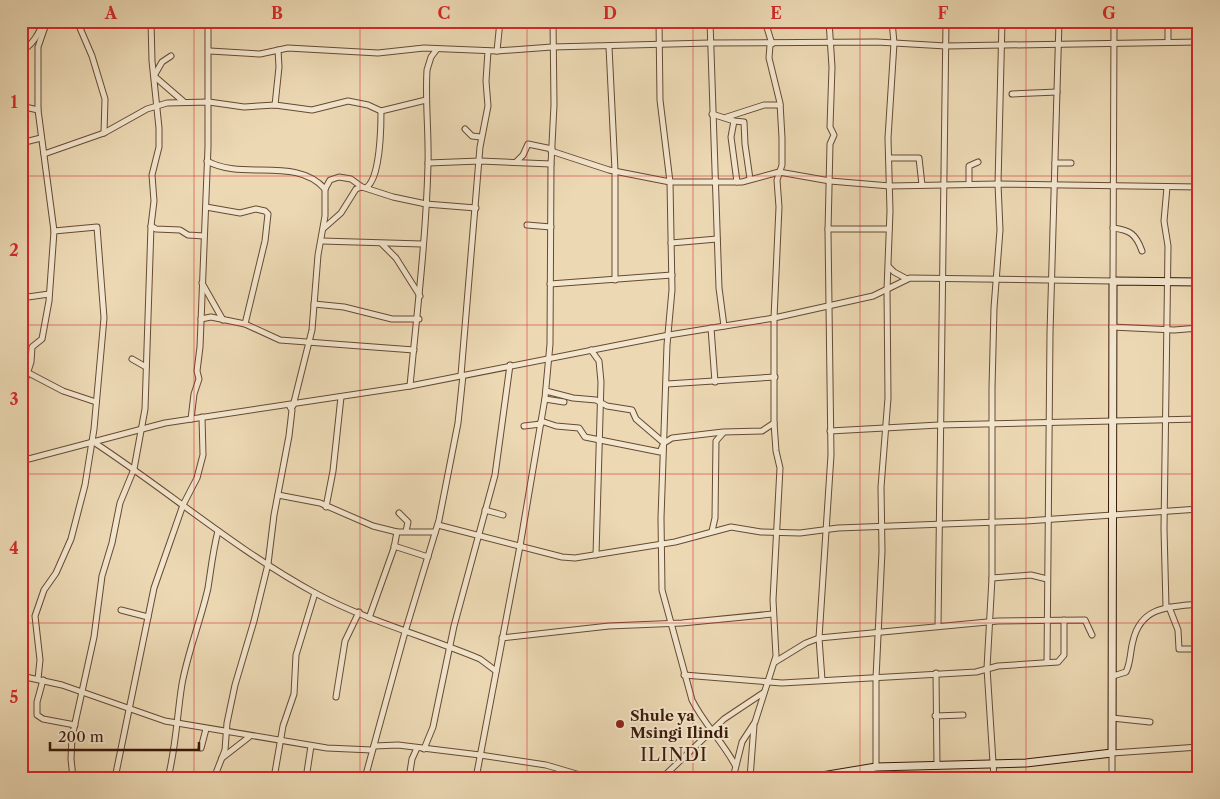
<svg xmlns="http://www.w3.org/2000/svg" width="1220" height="799" viewBox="0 0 1220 799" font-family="'Libre Caslon Text',serif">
  <rect width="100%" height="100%" fill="#ecd9b4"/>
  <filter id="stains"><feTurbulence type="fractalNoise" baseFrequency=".004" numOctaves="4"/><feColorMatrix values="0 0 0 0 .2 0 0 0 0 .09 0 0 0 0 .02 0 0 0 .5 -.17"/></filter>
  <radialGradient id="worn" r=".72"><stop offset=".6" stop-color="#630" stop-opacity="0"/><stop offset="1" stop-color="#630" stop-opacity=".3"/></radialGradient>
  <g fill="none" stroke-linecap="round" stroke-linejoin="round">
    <defs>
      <g id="street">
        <polyline points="77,21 92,56 105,99 104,133"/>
        <path d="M659,21L660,100L670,182L672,290L667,345L661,518L662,590L692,700C704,724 723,742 735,765"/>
        <polyline points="710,21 719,288 724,326"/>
        <polyline points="1168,42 1168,21"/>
        <polyline points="609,47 615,170 615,280"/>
        <path d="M21,50C31,48 41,31 43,21"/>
        <polyline points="210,51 260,54 288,48 378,53 424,48 497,51 552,47 710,43 877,42 946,46 1199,42"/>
        <polyline points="497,51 500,21"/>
        <polyline points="171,56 162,62 154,76 184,102"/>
        <polyline points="1012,94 1057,92"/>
        <polyline points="275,105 279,67 278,50"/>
        <polyline points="21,106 38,110"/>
        <polyline points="712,114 734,121 744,122 745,144 750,179"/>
        <polyline points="727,117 764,105 780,105"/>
        <polyline points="734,121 731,137 737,182"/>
        <polyline points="465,129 472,136 481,137"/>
        <polyline points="21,143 41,138"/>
        <polyline points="551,151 609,170 670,182 742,182 779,172 830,181 890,186 998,184 1199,187"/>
        <polyline points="44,154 104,133 147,109 167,103 209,102 244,107 275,105 312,110 348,101 368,105 381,111"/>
        <polyline points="889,158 919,158 922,185"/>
        <path d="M207,161C243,181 296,156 325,189"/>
        <polyline points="516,162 523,155 528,144 552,149"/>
        <polyline points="428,163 480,161 551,164"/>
        <polyline points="1055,163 1071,163"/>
        <polyline points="969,184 969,166 978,162"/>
        <path d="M367,187C380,177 381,128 381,111L426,100"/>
        <polyline points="206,207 240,213 256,209 265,211 268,214 265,241 245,324"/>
        <polyline points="527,225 551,227"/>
        <polyline points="151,226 156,229 180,230 188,235 204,236"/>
        <polyline points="324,228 341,213 356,189 362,187 393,197 426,204 476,208"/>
        <path d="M1113,228C1130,230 1136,234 1142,251"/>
        <polyline points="828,229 889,229"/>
        <polyline points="1195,234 1195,248 1199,256"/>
        <polyline points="322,241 422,244"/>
        <polyline points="671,243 717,239"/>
        <polyline points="382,244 396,258 420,296"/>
        <polyline points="889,267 894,272 907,279"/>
        <polyline points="202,283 223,320"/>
        <polyline points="550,284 672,275"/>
        <polyline points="21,298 49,294"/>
        <polyline points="314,304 344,307 392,319 419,319"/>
        <polyline points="201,319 211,317 245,324 280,340 414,350"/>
        <polyline points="1112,327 1174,330 1199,328"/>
        <polyline points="711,328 715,382"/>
        <polyline points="591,350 599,361 601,382 596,555"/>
        <polyline points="132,359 146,367"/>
        <polyline points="21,369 63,391 96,402"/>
        <polyline points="461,375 480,147 488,106 486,81 488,51"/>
        <polyline points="667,384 775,377"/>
        <path d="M410,386C417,312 426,239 428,165C429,133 425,101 427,70L431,57L437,49"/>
        <polyline points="546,391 573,398 596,400 607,406 632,410 636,419 664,443"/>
        <polyline points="21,393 31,362 32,347 42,339 49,301 54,231 38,110 38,47 47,21"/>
        <polyline points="545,399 564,402"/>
        <polyline points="191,419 194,394 199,379 197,371 200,347 208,147 208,21"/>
        <polyline points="541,421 556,426 579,428 585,437 660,452 664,443 672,438 723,432 762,431 774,423"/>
        <polyline points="524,426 541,424"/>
        <polyline points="830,431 939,425 1199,419"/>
        <path d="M92,441C167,490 236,550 315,593C367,621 425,636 480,659L496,671"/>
        <polyline points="21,461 165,423 410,386 669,335 774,318 873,296 910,278 1113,281 1114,21"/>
        <polyline points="21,461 21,488"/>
        <polyline points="278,495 320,503 373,526 397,532 435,532"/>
        <polyline points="326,507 333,471 341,397"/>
        <polyline points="485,510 503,515"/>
        <polyline points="399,513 408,522 406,531"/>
        <polyline points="438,525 562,557 575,558 675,542 731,527 761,532 800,533 838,528 1026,521 1199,509"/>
        <polyline points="712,531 715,518 716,441 723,433"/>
        <polyline points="394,546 428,557"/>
        <polyline points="992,578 1031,575 1047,579"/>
        <polyline points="1166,607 1164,529 1168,246 1164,221 1167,187"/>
        <polyline points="1169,607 1178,630 1179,649 1199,649"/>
        <polyline points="121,610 148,617"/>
        <polyline points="369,618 394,548 397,532"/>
        <polyline points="938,626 946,21"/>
        <polyline points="502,638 609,626 682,623 773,614"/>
        <polyline points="775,662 806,643 819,638 998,621 1085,620 1092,635"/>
        <polyline points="1047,662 1050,333 1059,21"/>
        <polyline points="936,673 937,766"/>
        <polyline points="684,675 782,683 976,672 998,666 1058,662 1064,655 1064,620"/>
        <polyline points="21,676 62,685 165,721 327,748 372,750"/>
        <path d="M1113,676L1126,672C1131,662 1130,651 1133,641C1141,606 1169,607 1199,604"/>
        <polyline points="38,679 40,660 35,616 44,590 56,573 71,539 85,485 94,429 104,318 97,227 54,231"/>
        <polyline points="43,680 37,702 37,715 43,719 75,725"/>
        <polyline points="822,680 819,638 831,455 828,231 830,144 834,135 830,127 832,67 829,21"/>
        <polyline points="336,697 345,641 359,612"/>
        <polyline points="935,716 963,715"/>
        <polyline points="1112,718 1150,722"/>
        <polyline points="374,746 398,745 480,755 546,765 590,778"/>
        <polyline points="201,748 206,729"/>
        <polyline points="424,749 433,727 454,626 495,475 510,365"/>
        <polyline points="222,758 249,737"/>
        <polyline points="876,767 876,678 882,551 881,487 888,398 887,290 890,211 888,138 894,43 892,21"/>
        <polyline points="307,772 311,746"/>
        <polyline points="73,778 71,759 72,737 94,637 102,576 112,543 120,503 134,469 145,409 151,226 154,201 152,175 159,147 159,128 152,61 151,21"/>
        <polyline points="115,778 154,588 183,505 197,478 203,455 202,417"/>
        <path d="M168,778C176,747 177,715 182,684C188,651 201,620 208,588C211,569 213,550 218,531"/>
        <polyline points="214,778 225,750 227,723 235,685 254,621 268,564 274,515 289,436 292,410 290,407 293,406 312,330 318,255 325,216 325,189 330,180 339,177 351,179 362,187"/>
        <polyline points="274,778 283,726 294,694 296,655 315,593"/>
        <polyline points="365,778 405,632 439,520 458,423 463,375"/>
        <polyline points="409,778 412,759 417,748"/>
        <polyline points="476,778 520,546 545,398 550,344 551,164 554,105 553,21"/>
        <polyline points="662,778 724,719 763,693"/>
        <polyline points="733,778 742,742 755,722 776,656 773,600 780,468 776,451 774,423 774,318 779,207 777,180 782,165 782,138 780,103 769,58 770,45 772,44 765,21"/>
        <polyline points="750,778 754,725"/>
        <polyline points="994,778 987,668 992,578 992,388 994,308 1000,230 998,184 1002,21"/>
        <polyline points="1112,778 1112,753 1199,747"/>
      </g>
      <polyline id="secondary" points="810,778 876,767 1026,763 1112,753 1113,281 1199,282"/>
    </defs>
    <use href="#street" stroke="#664a33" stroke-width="7"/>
    <use href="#secondary" stroke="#391a08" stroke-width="9"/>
    <use href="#street" stroke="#f3e6ce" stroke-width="5"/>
    <use href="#secondary" stroke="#f3e6ce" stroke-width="7"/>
  </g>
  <path fill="none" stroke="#d62828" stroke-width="1" stroke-opacity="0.55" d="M194,21V778M360,21V778M527,21V778M693,21V778M860,21V778M1026,21V778M21,176H1199M21,325H1199M21,474H1199M21,623H1199"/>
  <circle fill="#8f2418" stroke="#f3e6ce" stroke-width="2" cx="620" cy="724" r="5"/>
  <g text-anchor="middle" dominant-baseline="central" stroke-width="4" stroke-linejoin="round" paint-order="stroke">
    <g font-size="15" font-weight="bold" fill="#391a08" stroke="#f3e6ce" text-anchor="start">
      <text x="630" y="715">Shule ya<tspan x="630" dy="17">Msingi Ilindi</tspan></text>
    </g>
    <g font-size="18" letter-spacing="1" fill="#391a08" stroke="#f3e6ce">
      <text x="674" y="755">ILINDI</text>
    </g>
  </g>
  <rect width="1220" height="799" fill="none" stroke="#ecd9b4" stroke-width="55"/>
  <path d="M50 742v8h149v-8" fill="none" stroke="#391a08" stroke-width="2.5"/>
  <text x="58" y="742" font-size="15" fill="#391a08" stroke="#f3e6ce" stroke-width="4" paint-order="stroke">200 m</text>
  <rect x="28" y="28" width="1164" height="744" fill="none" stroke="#d62828" stroke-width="2"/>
  <g font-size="16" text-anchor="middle" font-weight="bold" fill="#d62828">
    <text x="111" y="19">A</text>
    <text x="277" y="19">B</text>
    <text x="444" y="19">C</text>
    <text x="610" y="19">D</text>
    <text x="776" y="19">E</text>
    <text x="943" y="19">F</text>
    <text x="1109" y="19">G</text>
    <text x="14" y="108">1</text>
    <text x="14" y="256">2</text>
    <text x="14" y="405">3</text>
    <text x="14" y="554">4</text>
    <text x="14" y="703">5</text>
  </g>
  <rect width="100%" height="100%" filter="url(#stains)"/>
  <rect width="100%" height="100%" fill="url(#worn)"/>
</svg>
